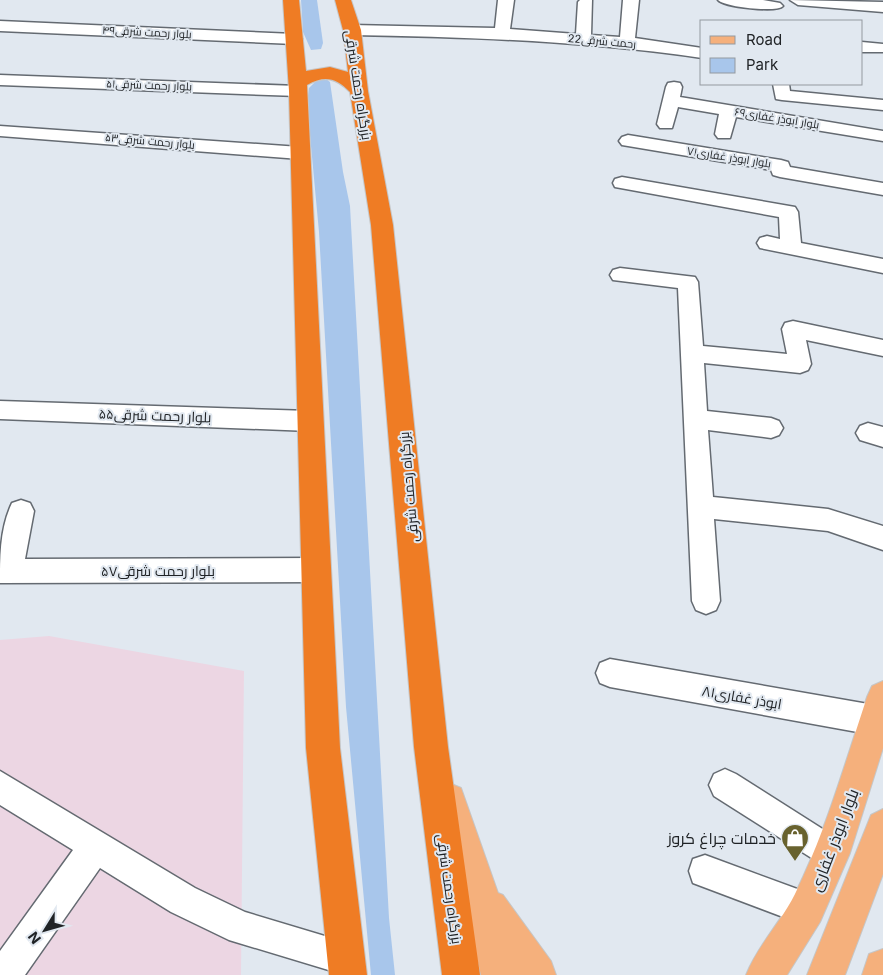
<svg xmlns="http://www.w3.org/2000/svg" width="883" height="975" viewBox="0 0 883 975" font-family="Inter,Cairo,sans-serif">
  <rect width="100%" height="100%" fill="#e1e8f0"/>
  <polygon fill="#ecd6e3" points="49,636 244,671 241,975 0,975 0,640"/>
  <g fill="#a8c6eb">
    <polygon points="301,0 317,0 323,43 321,49 311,50 303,32"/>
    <polygon points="326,79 330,82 343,172 350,206 389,918 395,975 371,975 346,707 319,232 307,103 309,88 316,81"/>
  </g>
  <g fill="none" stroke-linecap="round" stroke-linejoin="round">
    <defs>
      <g id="minor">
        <path d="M498,0H514L510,29L576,34L578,2L580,0H592L591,35L620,37L623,0H639L635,38L702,48V58C585,41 470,37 352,35L344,30L352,25L495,28Z"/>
        <path d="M718,0H763L780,3L783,6C777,13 724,7 718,0Z"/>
        <polygon points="790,0 883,2 883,12 798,5"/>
        <polygon points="0,21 294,34 302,39 294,44 0,31"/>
        <polygon points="862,42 883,44 883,52 862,52"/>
        <polygon points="0,75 298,86 304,87 306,91 304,95 298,96 0,85"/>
        <polygon points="674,82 680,83 682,87 680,97 883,131 883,141 736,117 730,138 718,138 715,134 719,114 678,107 672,128 660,128 657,124 666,87 668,83"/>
        <polygon points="773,84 789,84 790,91 883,100 883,110 782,100 776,99"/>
        <polygon points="0,126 300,147 306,149 309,153 306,157 300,159 0,136"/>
        <polygon points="628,135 781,160 788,162 790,167 883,183 883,195 780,177 773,175 771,170 622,145 619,141 622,137"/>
        <polygon points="622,177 795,207 798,212 801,243 883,259 883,273 760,248 757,243 760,238 767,236 780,239 779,217 615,187 613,183 615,179"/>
        <polygon points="620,268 695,277 698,282 703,346 787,354 782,329 785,323 793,321 883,340 883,356 806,340 811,364 808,370 800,373 704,363 707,411 771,418 779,421 783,428 779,435 771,438 708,430 713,497 828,509 883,526 883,550 828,531 714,519 720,601 716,610 706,614 696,610 692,601 678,288 613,280 610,275 613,270"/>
        <polygon points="0,401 310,411 318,414 322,421 318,428 310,431 0,419"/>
        <polygon points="868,423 883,427 883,447 860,440 856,433 860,426"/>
        <path d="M21,500L30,503L34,511L25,559L316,558L325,561L329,570L325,579L316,582L0,583C0,556 0,528 12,503Z"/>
        <polygon points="610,659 874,705 883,709 883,731 874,735 610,687 600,683 596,673 600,663"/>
        <polygon points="725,769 736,774 843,842 848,853 843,864 832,869 821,864 714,796 709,785 714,774"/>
        <polygon points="0,771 195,888 245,912 358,946 363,958 358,970 345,975 229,940 171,912 100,868 25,975 0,975 0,951 73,850 0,805"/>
        <polygon points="705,855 819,897 824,909 819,921 807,926 693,883 689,871 693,859"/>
      </g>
      <g id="major">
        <path d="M883,681V748L850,853L820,922L787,975H746C758,945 781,922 795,894C826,831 845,763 867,697L872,686Z"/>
        <polygon points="449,783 461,788 498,893 503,895 551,961 556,975 481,975 462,894 432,800 437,788"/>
        <polygon points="883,809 883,874 845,975 807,975 871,815"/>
        <polygon points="883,949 883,975 862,975 869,954"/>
      </g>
      <path id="highway" d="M283,0H299L306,71L330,67L348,72L343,30L335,0H351L361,30L368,91L393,225L448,747L480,975H442L414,747L371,225L350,92C336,78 325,75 307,85L340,748L367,975H329L306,748L289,91Z"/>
    </defs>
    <use href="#minor" stroke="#646a71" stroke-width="3"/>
    <use href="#major" stroke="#c5c6c7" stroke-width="2"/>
    <use href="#highway" stroke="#c5c6c7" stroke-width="2"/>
    <use href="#minor" fill="#fff" fill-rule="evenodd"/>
    <use href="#major" fill="#f5b07c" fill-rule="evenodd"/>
    <use href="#highway" fill="#ef7c24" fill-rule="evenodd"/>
  </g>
  <defs>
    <symbol id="shop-pin" viewBox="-11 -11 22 30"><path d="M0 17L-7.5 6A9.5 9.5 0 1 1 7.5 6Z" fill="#68622e" stroke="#e1e8f0"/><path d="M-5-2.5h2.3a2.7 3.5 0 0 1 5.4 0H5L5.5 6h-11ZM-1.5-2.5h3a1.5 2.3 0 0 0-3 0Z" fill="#fff"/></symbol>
  </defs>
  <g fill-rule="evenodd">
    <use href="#shop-pin" x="779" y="822" width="32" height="43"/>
  </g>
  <g text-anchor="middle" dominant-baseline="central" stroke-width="4" stroke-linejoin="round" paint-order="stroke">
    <g font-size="11" fill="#202326" stroke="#e1e8f0">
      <text transform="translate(147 32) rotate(3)">بلوار رحمت شرقی۴۹</text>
      <text transform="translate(602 41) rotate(5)">22رحمت شرقی</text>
      <text transform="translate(149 85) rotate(2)">بلوار رحمت شرقی۵۱</text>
      <text transform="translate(777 118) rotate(9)">بلوار ابوذر غفاری۶۹</text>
      <text transform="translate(150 141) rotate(5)">بلوار رحمت شرقی۵۳</text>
      <text transform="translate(729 157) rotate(9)">بلوار ابوذر غفاری۷۱</text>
    </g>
    <g font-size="14" fill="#202326" stroke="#e1e8f0">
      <text transform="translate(359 85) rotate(81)">بزرگراه رحمت شرقی</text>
      <text transform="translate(155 415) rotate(2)">بلوار رحمت شرقی۵۵</text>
      <text transform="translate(408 487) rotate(-95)">بزرگراه رحمت شرقی</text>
      <text x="158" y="570">۵۷بلوار رحمت شرقی</text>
      <text transform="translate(742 697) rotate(10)">۸۱ابوذر غفاری</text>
      <text transform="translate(450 889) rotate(82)">بزرگراه رحمت شرقی</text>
    </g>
    <g font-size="16" fill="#202326" stroke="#e1e8f0" text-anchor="end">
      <text x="776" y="838">خدمات چراغ کروز</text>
    </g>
    <g font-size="16" fill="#202326" stroke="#e1e8f0">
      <text transform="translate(834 840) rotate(-69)">بلوار ابوذر غفاری</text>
    </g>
  </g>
  <rect x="700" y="20" width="162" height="65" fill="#e1e8f0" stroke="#94999f"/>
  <rect x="710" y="36" width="25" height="8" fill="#f5b07c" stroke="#94999f"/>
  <text x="746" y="45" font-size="15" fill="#202326">Road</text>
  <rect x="710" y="58" width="25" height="15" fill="#a8c6eb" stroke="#94999f"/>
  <text x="746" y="70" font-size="15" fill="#202326">Park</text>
  <g transform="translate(45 930) rotate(233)" stroke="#e1e8f0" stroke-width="4" paint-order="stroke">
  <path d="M0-4L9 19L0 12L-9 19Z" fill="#202326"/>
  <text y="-8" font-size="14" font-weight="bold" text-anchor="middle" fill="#202326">N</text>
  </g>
</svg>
